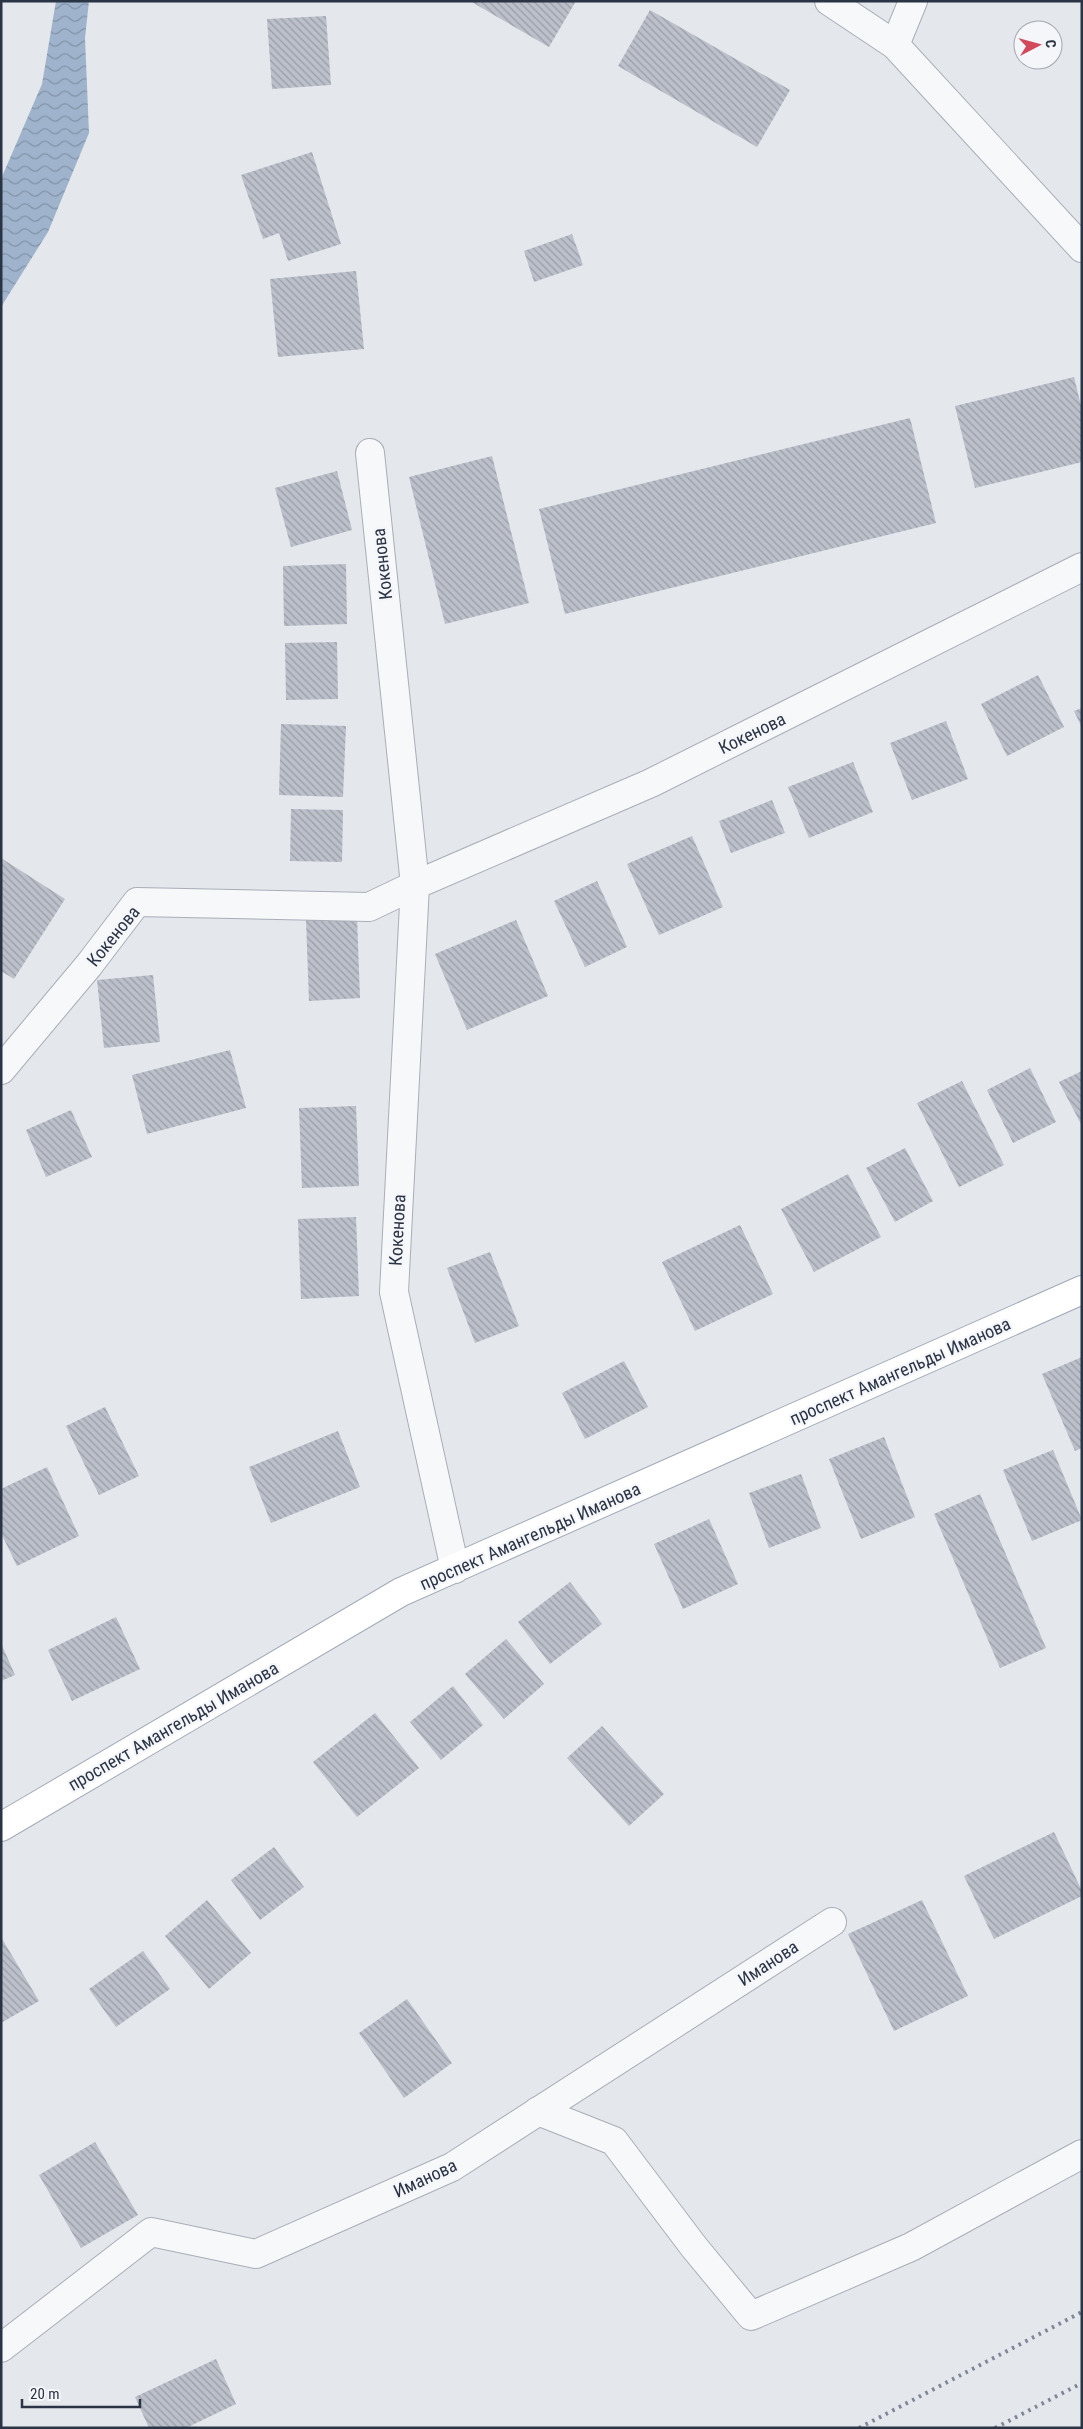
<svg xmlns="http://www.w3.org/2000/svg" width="1083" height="2429" viewBox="0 0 1083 2429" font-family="'Roboto Condensed',sans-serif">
  <defs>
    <pattern id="water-waves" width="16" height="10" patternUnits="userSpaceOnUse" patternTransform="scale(1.25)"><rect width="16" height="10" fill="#9fb4cc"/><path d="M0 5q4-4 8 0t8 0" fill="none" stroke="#8293a7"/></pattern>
    <pattern id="building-back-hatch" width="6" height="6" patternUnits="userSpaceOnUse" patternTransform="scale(1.25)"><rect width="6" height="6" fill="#bbc0ca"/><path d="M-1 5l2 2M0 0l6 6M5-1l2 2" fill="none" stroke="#989da6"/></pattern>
  </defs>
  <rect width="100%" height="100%" fill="#e4e7ec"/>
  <polygon fill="url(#water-waves)" points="56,1 89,1 85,38 89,133 48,232 1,307 1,179 42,84"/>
  <g fill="url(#building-back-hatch)">
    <polygon points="470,1 576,1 549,47"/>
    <polygon points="650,10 790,90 757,147 618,66"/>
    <polygon points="326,16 331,85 272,89 267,19"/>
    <polygon points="312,152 341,244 288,261 279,233 263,239 241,175"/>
    <polygon points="572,234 583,265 534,282 524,251"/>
    <polygon points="356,271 364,349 278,357 270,279"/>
    <polygon points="1074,377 1082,410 1082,462 975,488 955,406"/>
    <polygon points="910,418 936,523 565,614 539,509"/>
    <polygon points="492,456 529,603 445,624 409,477"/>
    <polygon points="337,471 352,530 291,547 275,488"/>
    <polygon points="346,564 347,624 284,626 283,566"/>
    <polygon points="337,642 338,699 286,700 285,643"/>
    <polygon points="1038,675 1064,727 1007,756 981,704"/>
    <polygon points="1082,708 1082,728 1074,711"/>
    <polygon points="946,721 968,779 912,800 890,743"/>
    <polygon points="281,724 346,726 343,797 279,795"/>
    <polygon points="853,762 873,812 809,838 788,787"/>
    <polygon points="772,800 785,833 731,853 719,821"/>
    <polygon points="291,809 343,810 342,862 290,861"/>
    <polygon points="692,836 723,907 659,935 627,864"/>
    <polygon points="1,858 65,899 14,979 1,971"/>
    <polygon points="597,881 627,947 585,967 554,901"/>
    <polygon points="357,918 360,998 309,1001 306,920"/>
    <polygon points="516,920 548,996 467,1030 435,954"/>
    <polygon points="153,975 160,1042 104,1048 97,980"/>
    <polygon points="230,1050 246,1108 147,1134 132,1075"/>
    <polygon points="1030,1068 1056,1122 1013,1143 987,1090"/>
    <polygon points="1082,1071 1082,1126 1059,1082"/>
    <polygon points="962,1081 1004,1165 959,1187 917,1103"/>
    <polygon points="356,1106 359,1186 302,1188 299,1108"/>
    <polygon points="71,1110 92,1157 46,1177 26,1130"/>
    <polygon points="905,1148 933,1201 895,1222 866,1168"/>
    <polygon points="848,1174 881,1237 814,1272 781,1209"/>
    <polygon points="356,1217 359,1296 301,1299 298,1219"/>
    <polygon points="740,1225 773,1294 695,1331 662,1262"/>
    <polygon points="490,1252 519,1326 475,1343 447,1268"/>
    <polygon points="1082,1357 1082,1448 1075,1451 1042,1374"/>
    <polygon points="624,1361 648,1407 585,1439 562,1393"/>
    <polygon points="105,1407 139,1476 99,1495 66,1426"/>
    <polygon points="338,1431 360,1487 271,1523 249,1467"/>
    <polygon points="884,1437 915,1517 861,1539 829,1459"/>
    <polygon points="1053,1450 1082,1520 1032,1541 1003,1470"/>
    <polygon points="47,1467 79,1536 17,1566 1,1533 1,1489"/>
    <polygon points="801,1474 821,1528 769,1548 749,1493"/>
    <polygon points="980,1494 1046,1648 1000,1668 934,1514"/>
    <polygon points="709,1519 738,1584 683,1609 654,1544"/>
    <polygon points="570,1582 602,1624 550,1664 518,1622"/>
    <polygon points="116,1617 140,1669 72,1701 48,1650"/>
    <polygon points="506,1639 544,1684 504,1719 465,1674"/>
    <polygon points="1,1643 15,1675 1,1681"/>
    <polygon points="453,1686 483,1725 441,1760 410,1722"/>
    <polygon points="375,1713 419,1768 357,1817 313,1762"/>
    <polygon points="602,1726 664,1794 629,1826 567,1758"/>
    <polygon points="1054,1832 1082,1891 1082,1896 994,1939 964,1876"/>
    <polygon points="274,1847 304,1887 260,1920 231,1880"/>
    <polygon points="207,1900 251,1953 209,1989 165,1936"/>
    <polygon points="922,1900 968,1996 894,2031 848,1934"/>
    <polygon points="1,1937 39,2001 1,2023"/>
    <polygon points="143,1951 170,1989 116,2027 89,1989"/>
    <polygon points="407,1999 452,2063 404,2098 359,2033"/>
    <polygon points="95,2142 138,2215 81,2248 39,2175"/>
    <polygon points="216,2359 236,2404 186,2428 149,2428 135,2397"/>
  </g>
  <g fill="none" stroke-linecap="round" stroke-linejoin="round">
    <defs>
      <g id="minor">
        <polyline points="829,1 895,45 1082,248"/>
        <polyline points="895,45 913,1"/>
        <polyline points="370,453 415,885 394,1292 455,1569"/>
        <polyline points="1,1070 89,965 137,902 369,907 415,885 651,783 1082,567"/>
        <polyline points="538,2111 614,2141 694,2247 751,2316 911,2247 1082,2154"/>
        <polyline points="1,2348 151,2232 256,2254 452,2167 832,1922"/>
      </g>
      <polyline id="major" points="1,1827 401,1592 1082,1290"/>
    </defs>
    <use href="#minor" stroke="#a9aeb7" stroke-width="30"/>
    <use href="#major" stroke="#a3abb8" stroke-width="30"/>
    <use href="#minor" stroke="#f7f8fa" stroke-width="28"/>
    <use href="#major" stroke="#fff" stroke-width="28"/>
    <g stroke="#7d8696" stroke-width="4" stroke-dasharray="2.5 5" stroke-linecap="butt">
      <polyline points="859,2428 1082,2312"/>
      <polyline points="995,2428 1082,2383"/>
    </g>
  </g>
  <g text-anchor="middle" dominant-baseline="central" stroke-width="4.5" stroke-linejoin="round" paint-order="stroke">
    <g font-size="18" fill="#2b3445" stroke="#f4f6f9">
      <text transform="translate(382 564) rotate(-96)">Кокенова</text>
      <text transform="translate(752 733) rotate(-26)">Кокенова</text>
      <text transform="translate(113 936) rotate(-51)">Кокенова</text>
      <text transform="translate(397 1230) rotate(-87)">Кокенова</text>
      <text transform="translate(900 1371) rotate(-24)">проспект Амангельды Иманова</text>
      <text transform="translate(530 1536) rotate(-24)">проспект Амангельды Иманова</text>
      <text transform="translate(173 1726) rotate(-30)">проспект Амангельды Иманова</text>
      <text transform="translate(768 1963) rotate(-33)">Иманова</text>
      <text transform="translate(425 2178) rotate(-25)">Иманова</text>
    </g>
  </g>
  <rect width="1083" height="2429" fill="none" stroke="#2b3445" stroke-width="5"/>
  <g transform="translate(1038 45) rotate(84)"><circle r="24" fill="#f4f6f9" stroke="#a4a8b1"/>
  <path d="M0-4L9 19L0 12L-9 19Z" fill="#d1495b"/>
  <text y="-8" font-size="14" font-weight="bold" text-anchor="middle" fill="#2b3445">С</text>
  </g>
  <path d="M22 2399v8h118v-8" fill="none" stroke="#2b3445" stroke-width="2.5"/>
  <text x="30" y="2399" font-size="15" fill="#2b3445" stroke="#f4f6f9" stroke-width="4" paint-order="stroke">20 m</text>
</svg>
